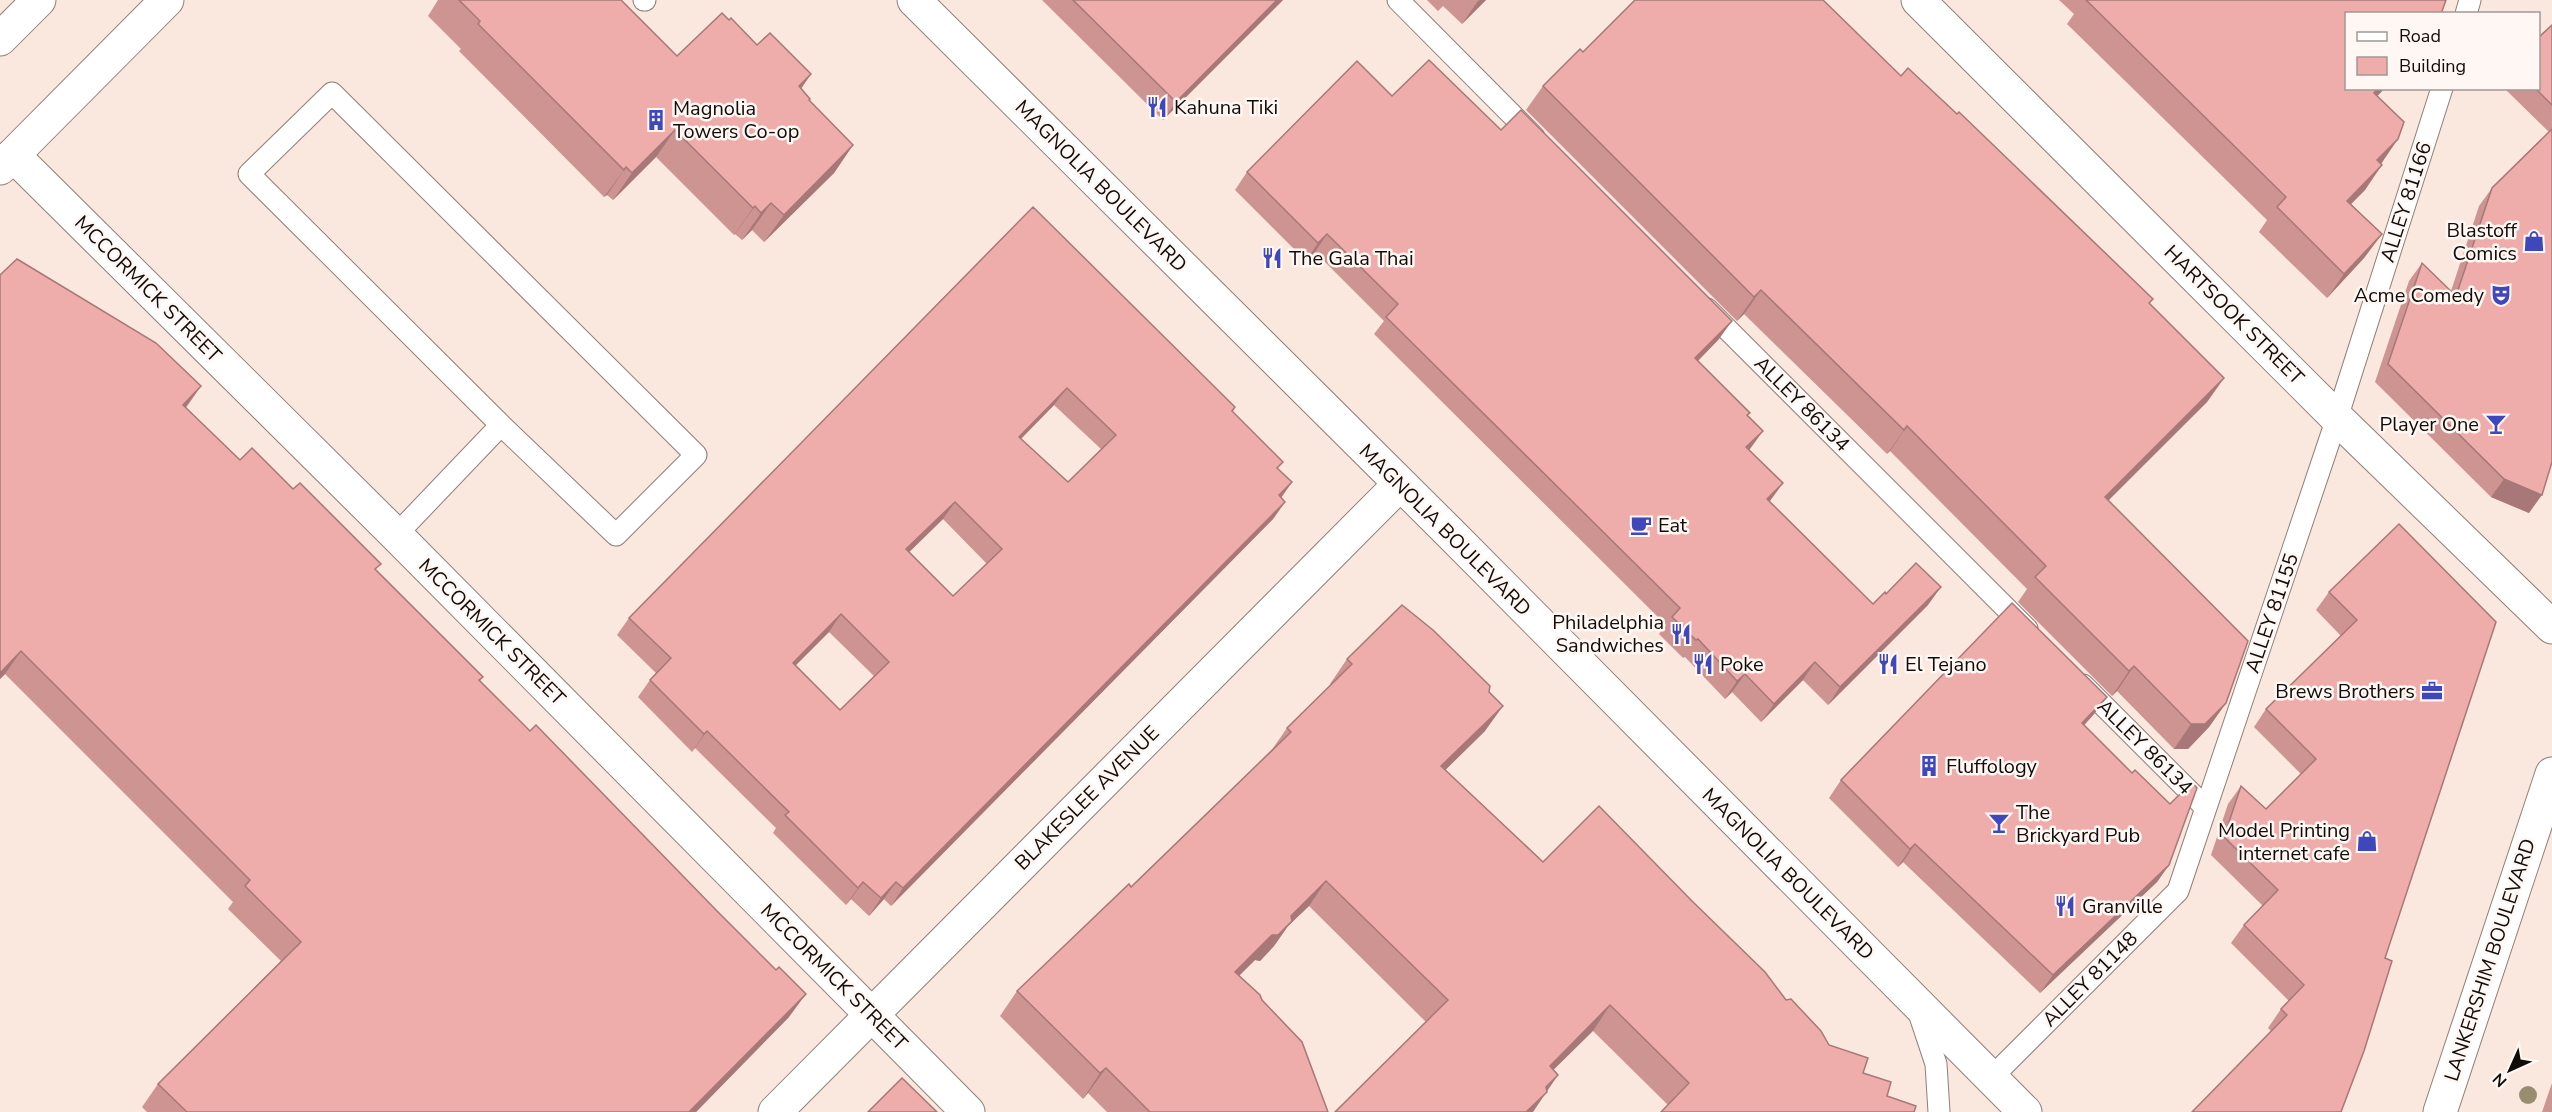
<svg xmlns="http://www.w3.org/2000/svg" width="2552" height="1112" viewBox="0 0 2552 1112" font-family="'Nunito Sans',sans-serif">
  <rect width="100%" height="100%" fill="#fae7de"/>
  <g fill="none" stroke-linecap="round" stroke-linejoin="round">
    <defs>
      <g id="lane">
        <polyline points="644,0 645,0"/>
        <polyline points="1398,0 1534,137"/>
        <polyline points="2466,14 2470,0"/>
        <polyline points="1707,309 2027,629"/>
        <polyline points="396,535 501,425 249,174 332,93 696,455 616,535 501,425"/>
        <polyline points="2083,685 2205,807"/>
        <polyline points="1918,1010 1936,1064 1939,1112"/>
        <polyline points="1991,1078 2178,891 2337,418 2442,88"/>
      </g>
      <g id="street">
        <polyline points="1918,0 2337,418 2552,627"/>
        <polyline points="13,155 396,535 968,1112"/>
        <polyline points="775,1112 1400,484"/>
      </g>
      <g id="secondary">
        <polyline points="914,0 1450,533 2025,1112"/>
        <polyline points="0,39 39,0"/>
        <polyline points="0,168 167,0"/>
      </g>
      <polyline id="primary" points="2440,1112 2552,774"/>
    </defs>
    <use href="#lane" stroke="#907f77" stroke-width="23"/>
    <use href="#street" stroke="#907f77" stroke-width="35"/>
    <use href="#secondary" stroke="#907f77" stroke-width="35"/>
    <use href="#primary" stroke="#907f77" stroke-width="35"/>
    <use href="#lane" stroke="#fff" stroke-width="21"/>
    <use href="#street" stroke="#fff" stroke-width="33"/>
    <use href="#secondary" stroke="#fff" stroke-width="33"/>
    <use href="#primary" stroke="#fff" stroke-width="33"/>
  </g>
  <circle fill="#998d70" cx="2528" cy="1095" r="9"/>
  <g fill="#cd9492" fill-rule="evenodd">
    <polygon points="438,0 621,0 677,56 729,20 757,45 811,74 801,89 809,101 853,145 834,173 764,242 752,230 742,240 735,234 734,235 656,157 613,200 607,195 604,197 459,51 461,49 428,16"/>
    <polygon points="1042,0 1283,0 1163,120"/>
    <polygon points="1427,0 1486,0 1462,24 1443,6 1438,11"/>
    <polygon points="2059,0 2446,0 2346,88 2385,88 2377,96 2381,163 2365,190 2351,204 2382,234 2364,258 2327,298 2259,232 2267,220 2067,24 2074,14"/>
    <polygon points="2552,25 2552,462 2529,513 2491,497 2375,382 2409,281 2422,263 2451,291 2479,206 2492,188 2549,132 2504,88 2538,88"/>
    <polygon points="1583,52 1901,76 2150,304 2224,378 2207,402 2108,500 2226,703 2209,727 2188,749 2174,749 2117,691 2112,696 2018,602 2027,589 1890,451 1887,454 1744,314 1737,321 1526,110 1543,86"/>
    <polygon points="1392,96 1501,130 1719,339 1698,361 1747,416 1749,450 1769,502 1873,604 1886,594 1928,605 1828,705 1803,680 1761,722 1732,692 1725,699 1685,657 1683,658 1659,634 1666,625 1374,334 1384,321 1315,252 1306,261 1235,190 1247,172"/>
    <path d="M1033,207L1232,411L1278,469L1292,482L1281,498L1285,502L1273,519L891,906L884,899L869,916L851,899L846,905L773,833L776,828L695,748L692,752L638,697L650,680L656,673L617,635L629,618ZM1054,405L1101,449L1068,482L1021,439ZM943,519L987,564L953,596L909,552ZM829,632L874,676L840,710L796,665Z"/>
    <polygon points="0,275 201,386 186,408 240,460 376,570 483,677 480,681 789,1017 696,1112 147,1112 142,1107 158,1084 281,961 228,909 233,902 5,674 0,679"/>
    <polygon points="2399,524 2385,958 2271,1031 2268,1028 2281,1009 2289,1001 2231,943 2244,925 2263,906 2211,855 2228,804 2241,786 2266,809 2301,774 2254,727 2266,709 2341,636 2316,610 2329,592"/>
    <polygon points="1347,659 1485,731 1445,770 1543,862 1786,1000 1668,1105 1593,1031 1426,1022 1309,906 1288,926 1274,946 1260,961 1255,960 1239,975 1262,1000 1328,1112 1107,1112 1088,1093 1083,1099 1000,1016 1017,991 1131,887 1271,751 1287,728 1331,685 1330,684"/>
    <polygon points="2107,697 2094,714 2084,725 2169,865 2157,882 2040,993 1903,862 1898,867 1829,798 1841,780"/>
    <polygon points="2552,1083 2552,1112 2542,1112"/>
  </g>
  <g fill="#a77877">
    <polygon points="1277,0 1283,0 1163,120 1176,102"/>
    <polygon points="1480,0 1486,0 1462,24 1478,1"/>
    <polygon points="811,74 792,101 799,86"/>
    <polygon points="2378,88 2385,88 2356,118 2374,93"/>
    <polygon points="675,130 656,157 613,200 632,173"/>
    <polygon points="2398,139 2381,164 2377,160"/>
    <polygon points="853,145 834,173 764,242 784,215"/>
    <polygon points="2382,165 2365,190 2330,225 2347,201"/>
    <polygon points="626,167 607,195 604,197 624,170"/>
    <polygon points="771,203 752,230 742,240 761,213"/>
    <polygon points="755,206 735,234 734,235 753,208"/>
    <polygon points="1327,234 1315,252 1306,261 1318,243"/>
    <polygon points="2382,234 2364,258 2327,298 2344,274"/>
    <polygon points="1761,290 1744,314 1737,321 1754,297"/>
    <polygon points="1732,321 1719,339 1683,376 1695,358"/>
    <polygon points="2224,378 2207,402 2088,521 2105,497"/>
    <polygon points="201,386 184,409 183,405"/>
    <polygon points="1067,388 1054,405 1006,454 1019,437"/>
    <polygon points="1907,426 1890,451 1887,454 1904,430"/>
    <polygon points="1763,431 1750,449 1734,465 1746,447"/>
    <polygon points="2504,479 2542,495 2529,513 2491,497"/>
    <polygon points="1292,482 1280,499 1279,495"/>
    <polygon points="1783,483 1770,501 1754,517 1767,499"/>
    <polygon points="955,502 943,519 894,567 906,549"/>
    <polygon points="1285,502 1273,519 891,906 903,888"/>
    <polygon points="1941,587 1928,605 1828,705 1840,687"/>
    <polygon points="841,614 829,632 781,680 793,663"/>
    <polygon points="21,651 5,674 0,679 0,673"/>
    <polygon points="1815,662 1803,680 1761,722 1774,704"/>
    <polygon points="2134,666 2117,691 2112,696 2129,671"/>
    <polygon points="1745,674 1732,692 1725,699 1737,681"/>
    <polygon points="2107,697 2094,714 2070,741 2082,723"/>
    <polygon points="2226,703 2209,727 2188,749 2174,749 2191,724"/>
    <polygon points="1503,706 1485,731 1424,791 1441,766"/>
    <polygon points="707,731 695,748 692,752 704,734"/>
    <polygon points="1915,844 1903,862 1898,867 1910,849"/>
    <polygon points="2169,865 2157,882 2040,993 2053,975"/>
    <polygon points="1326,881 1309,906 1288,926 1274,946 1260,961 1255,960 1218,997 1235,972"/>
    <polygon points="863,882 851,899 846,905 858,888"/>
    <polygon points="896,882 884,899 869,916 881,898"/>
    <polygon points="806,994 789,1017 696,1112 689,1112"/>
    <polygon points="1610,1005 1593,1031 1532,1091 1550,1066"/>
    <polygon points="1106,1068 1088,1093 1083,1099 1100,1073"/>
    <polygon points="1558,1075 1533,1112 1526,1112 1546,1087"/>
  </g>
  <g fill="#eeacaa" stroke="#a77877" stroke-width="1.5" fill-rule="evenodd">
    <polygon points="459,0 621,0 677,56 722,13 729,20 731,18 757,45 770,33 811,74 799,86 810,99 809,100 853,145 784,215 771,203 761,213 755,206 753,208 675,130 632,173 626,167 624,170 478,24 480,21"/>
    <polygon points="1073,0 1277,0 1176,102"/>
    <polygon points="1635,0 1823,0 1901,76 1908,68 1957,114 1959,112 2153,299 2149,303 2224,378 2105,497 2248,641 2226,703 2205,724 2191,724 2134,666 2129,671 2035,577 2046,566 1907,426 1904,430 1761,290 1754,297 1543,86 1580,49 1583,52"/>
    <polygon points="2086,0 2446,0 2441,14 2346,14 2346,88 2378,88 2374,93 2404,122 2398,139 2377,160 2382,165 2347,201 2382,234 2344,274 2277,207 2286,197"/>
    <polygon points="2552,25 2552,105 2535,88 2538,88 2538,38"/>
    <polygon points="1429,60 1501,130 1521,110 1732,321 1695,358 1750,413 1747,415 1763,431 1746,447 1783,483 1767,499 1873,604 1885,592 1886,594 1916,563 1941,587 1840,687 1815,662 1774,704 1745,674 1737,681 1698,639 1696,640 1672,617 1680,608 1386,317 1398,304 1327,234 1318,243 1247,172 1357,61 1392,96"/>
    <polygon points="2552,129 2552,462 2542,495 2504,479 2388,364 2422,263 2456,296 2492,188"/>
    <path d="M1033,207L1235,407L1232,411L1283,462L1277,468L1292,482L1279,495L1285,502L903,888L896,882L881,898L863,882L858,888L785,815L789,812L707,731L704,734L650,680L671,658L629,618ZM1067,388L1116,435L1068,482L1019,437ZM955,502L1002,549L953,596L906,549ZM841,614L889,662L840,710L793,663Z"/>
    <polygon points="17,259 156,343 201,386 183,405 240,460 252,448 293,489 300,483 381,564 375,569 483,677 479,680 530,731 536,725 717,911 776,970 779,967 806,994 689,1112 187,1112 158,1084 301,942 245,886 250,880 21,651 0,673 0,275"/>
    <polygon points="2399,524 2496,622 2385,958 2392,961 2364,1051 2341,1112 2192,1112 2287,1015 2281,1009 2304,985 2244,925 2278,890 2224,837 2241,786 2266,809 2316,759 2266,709 2357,620 2329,592"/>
    <polygon points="2012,603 2107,697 2082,723 2132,773 2135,770 2170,804 2192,782 2197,788 2169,865 2053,975 1915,844 1910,849 1841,780"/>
    <polygon points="1402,605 1433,630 1490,686 1489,692 1503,706 1441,766 1543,862 1599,806 1692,901 1765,972 1786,1000 1791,999 1821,1031 1829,1045 1868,1058 1863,1073 1891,1082 1887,1096 1916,1106 1914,1112 1661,1112 1689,1083 1610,1005 1550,1066 1558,1075 1546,1087 1547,1092 1526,1112 1335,1112 1448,1000 1326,881 1291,916 1292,921 1278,935 1272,935 1235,972 1260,995 1262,1000 1302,1042 1328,1112 1150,1112 1106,1068 1100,1073 1017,991 1129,884 1131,887 1291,732 1287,728 1352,664 1347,659"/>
    <polygon points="902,1078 937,1112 868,1112"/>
  </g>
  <defs>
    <symbol id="restaurant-bare" viewBox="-9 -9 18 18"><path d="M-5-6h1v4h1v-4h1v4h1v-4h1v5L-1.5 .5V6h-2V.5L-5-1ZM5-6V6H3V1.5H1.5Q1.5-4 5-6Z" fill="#3e47bb" stroke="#fff7f3" stroke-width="2.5" paint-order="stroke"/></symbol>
    <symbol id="building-bare" viewBox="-9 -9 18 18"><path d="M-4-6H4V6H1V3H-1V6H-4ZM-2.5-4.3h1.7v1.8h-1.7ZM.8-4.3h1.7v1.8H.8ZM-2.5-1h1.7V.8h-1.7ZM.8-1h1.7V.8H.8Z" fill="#3e47bb" stroke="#fff7f3" stroke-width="2.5" paint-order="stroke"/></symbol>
    <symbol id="shop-bare" viewBox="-9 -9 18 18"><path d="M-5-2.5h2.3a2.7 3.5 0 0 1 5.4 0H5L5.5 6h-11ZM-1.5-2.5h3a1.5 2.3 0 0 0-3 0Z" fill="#3e47bb" stroke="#fff7f3" stroke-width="2.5" paint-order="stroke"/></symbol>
    <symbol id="theatre-bare" viewBox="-9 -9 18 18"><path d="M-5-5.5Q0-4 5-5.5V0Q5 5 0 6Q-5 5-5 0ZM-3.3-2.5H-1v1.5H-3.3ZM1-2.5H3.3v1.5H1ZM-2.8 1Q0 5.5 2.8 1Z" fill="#3e47bb" stroke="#fff7f3" stroke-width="2.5" paint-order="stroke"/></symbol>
    <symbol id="bar-bare" viewBox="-9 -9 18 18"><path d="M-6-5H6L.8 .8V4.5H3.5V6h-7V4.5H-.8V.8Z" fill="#3e47bb" stroke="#fff7f3" stroke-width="2.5" paint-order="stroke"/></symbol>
    <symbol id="cafe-bare" viewBox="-9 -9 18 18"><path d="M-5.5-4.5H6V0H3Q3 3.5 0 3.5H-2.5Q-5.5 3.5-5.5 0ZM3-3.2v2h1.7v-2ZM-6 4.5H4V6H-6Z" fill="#3e47bb" stroke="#fff7f3" stroke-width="2.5" paint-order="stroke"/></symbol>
    <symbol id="office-bare" viewBox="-9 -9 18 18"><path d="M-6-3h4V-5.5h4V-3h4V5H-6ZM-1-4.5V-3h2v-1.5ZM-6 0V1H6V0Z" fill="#3e47bb" stroke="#fff7f3" stroke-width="2.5" paint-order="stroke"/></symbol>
  </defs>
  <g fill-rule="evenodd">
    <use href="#restaurant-bare" x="1142" y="92" width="30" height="30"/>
    <use href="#building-bare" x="641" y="105" width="30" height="30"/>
    <use href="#shop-bare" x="2519" y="226" width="30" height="30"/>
    <use href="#restaurant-bare" x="1257" y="243" width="30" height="30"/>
    <use href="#theatre-bare" x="2486" y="280" width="30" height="30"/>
    <use href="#bar-bare" x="2481" y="409" width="30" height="30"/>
    <use href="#cafe-bare" x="1626" y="510" width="30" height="30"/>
    <use href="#restaurant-bare" x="1666" y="619" width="30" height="30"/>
    <use href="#restaurant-bare" x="1688" y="649" width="30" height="30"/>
    <use href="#restaurant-bare" x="1873" y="649" width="30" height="30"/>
    <use href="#office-bare" x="2417" y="676" width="30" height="30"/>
    <use href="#building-bare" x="1914" y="751" width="30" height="30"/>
    <use href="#bar-bare" x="1984" y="808" width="30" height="30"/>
    <use href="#shop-bare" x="2352" y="826" width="30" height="30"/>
    <use href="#restaurant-bare" x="2050" y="891" width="30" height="30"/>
  </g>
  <g text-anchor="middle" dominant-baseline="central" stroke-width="5" stroke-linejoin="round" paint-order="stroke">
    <g font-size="20" fill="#120c09" stroke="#fff7f3" text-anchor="start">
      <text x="1174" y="107">Kahuna Tiki</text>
      <text x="673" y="108">Magnolia<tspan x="673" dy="23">Towers Co-op</tspan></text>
      <text x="2517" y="230" text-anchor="end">Blastoff<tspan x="2517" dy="23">Comics</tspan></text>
      <text x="1289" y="258">The Gala Thai</text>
      <text x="2484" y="295" text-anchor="end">Acme Comedy</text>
      <text x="2479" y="424" text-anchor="end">Player One</text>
      <text x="1658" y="525">Eat</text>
      <text x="1664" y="622" text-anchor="end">Philadelphia<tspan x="1664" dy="23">Sandwiches</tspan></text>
      <text x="1720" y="664">Poke</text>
      <text x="1905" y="664">El Tejano</text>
      <text x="2415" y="691" text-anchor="end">Brews Brothers</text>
      <text x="1946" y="766">Fluffology</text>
      <text x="2016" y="812">The<tspan x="2016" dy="23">Brickyard Pub</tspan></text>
      <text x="2350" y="830" text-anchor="end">Model Printing<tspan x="2350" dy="23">internet cafe</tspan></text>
      <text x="2082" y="906">Granville</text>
    </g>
    <g font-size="20" fill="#120c09" stroke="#fff7f3">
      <text transform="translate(1101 186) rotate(45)">MAGNOLIA BOULEVARD</text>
      <text transform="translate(2406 202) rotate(-72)">ALLEY 81166</text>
      <text transform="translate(148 289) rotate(45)">MCCORMICK STREET</text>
      <text transform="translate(2234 315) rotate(45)">HARTSOOK STREET</text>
      <text transform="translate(1802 404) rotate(45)">ALLEY 86134</text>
      <text transform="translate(1445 530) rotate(45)">MAGNOLIA BOULEVARD</text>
      <text transform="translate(2272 613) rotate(-71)">ALLEY 81155</text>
      <text transform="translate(492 632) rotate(45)">MCCORMICK STREET</text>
      <text transform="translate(2145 747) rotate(45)">ALLEY 86134</text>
      <text transform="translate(1087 798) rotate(-45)">BLAKESLEE AVENUE</text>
      <text transform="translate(1788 874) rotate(45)">MAGNOLIA BOULEVARD</text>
      <text transform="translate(2490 960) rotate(-72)">LANKERSHIM BOULEVARD</text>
      <text transform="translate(834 977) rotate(45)">MCCORMICK STREET</text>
      <text transform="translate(2090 979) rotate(-45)">ALLEY 81148</text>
    </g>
  </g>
  <rect x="2345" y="12" width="195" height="78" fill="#fff7f3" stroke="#a09995" stroke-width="1.5"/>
  <rect x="2357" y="32" width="30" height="9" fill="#ffffff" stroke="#a09995" stroke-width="1.5"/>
  <text x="2399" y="42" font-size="18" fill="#120c09">Road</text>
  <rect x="2357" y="57" width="30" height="18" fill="#eeacaa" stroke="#a09995" stroke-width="1.5"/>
  <text x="2399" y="72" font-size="18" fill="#120c09">Building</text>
  <g transform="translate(2510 1070) rotate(225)" stroke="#fff7f3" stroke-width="4.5" paint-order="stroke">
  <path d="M0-4.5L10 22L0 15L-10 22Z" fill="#120c09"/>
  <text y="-9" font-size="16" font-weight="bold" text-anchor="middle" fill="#120c09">N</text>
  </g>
</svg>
